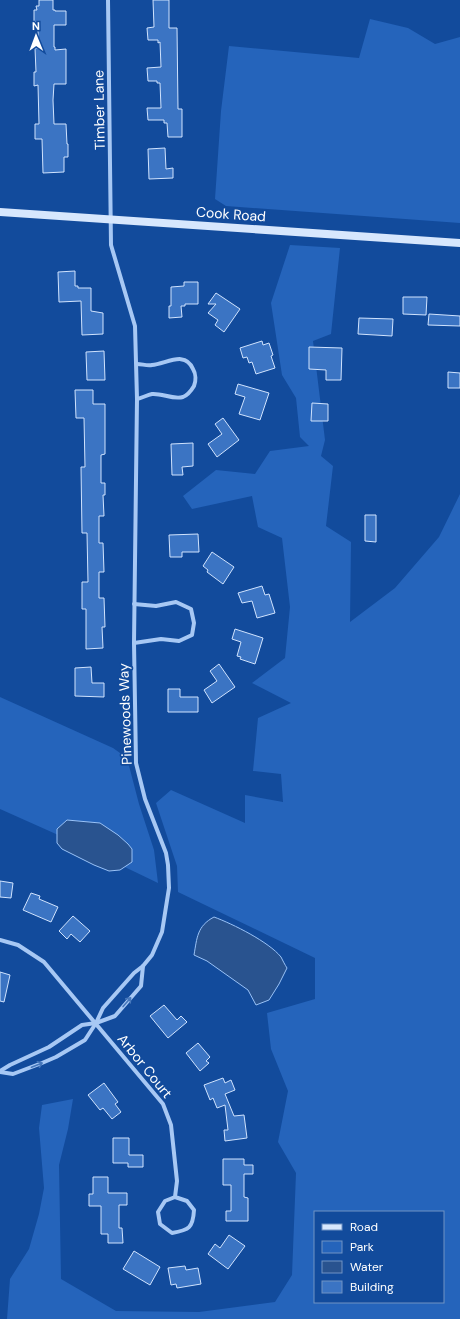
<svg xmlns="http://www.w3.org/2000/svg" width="460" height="1319" viewBox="0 0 460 1319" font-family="'DM Sans',sans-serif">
  <rect width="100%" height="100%" fill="#124b9c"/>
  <g fill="#2564bb" fill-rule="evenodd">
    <polygon points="370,19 408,28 435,44 460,37 460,223 226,206 215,199 221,111 229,46 359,58"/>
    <path d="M290,245L340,248L331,334L313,341L325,440L321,456L333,466L326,526L351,542L350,622L395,588L439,537L460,494V1319H7L10,1279L29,1249L39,1214L44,1188L39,1128L42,1105L73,1099L68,1129L59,1165L61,1279L116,1311L199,1312L275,1302L292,1275L296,1173L278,1142L288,1091L271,1049L267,1013L315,999V958L178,892L177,866L156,803L171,790L245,823V795L283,802L281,774L253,771L258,718L291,703L252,683L285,658L290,607L282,538L258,527L252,496L192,509L183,496L216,470L255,474L270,451L309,446L300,437L296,398L282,375L271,303ZM315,1212H443V1302H315Z"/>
    <polygon points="0,697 113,748 127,758 139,804 154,850 158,883 56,834 0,809"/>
  </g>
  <g fill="#29538f" stroke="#99c2f7">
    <polygon points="67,820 100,823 118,835 128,844 132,849 132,862 120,870 109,871 94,865 62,849 57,843 57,829"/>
    <path d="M214,917C233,924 269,942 281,957C283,961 285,965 287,968L279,984L269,1000L256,1005L248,990L207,961L194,955C197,938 197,926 214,917Z"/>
  </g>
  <g fill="#3b74c3" stroke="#d0e3fe">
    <polygon points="39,0 53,0 53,10 55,10 55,11 66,11 66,25 54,25 54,47 55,47 55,50 66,49 66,84 54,84 53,100 54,124 66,124 67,144 68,144 68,157 64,157 64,172 43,173 42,139 35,139 35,124 39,124 38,85 34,86 34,72 36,72 35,48 38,48 38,22 34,22 34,10 37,10 36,6 39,6"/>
    <polygon points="153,0 169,0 169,28 177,28 178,109 182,109 182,137 168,137 167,123 164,123 164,120 148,120 147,108 161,108 160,83 157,83 157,81 148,81 147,68 161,67 160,42 158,43 158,40 148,40 147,28 154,27"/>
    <polygon points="165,148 166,169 173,168 173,178 149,179 148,149"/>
    <polygon points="75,271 75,286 78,286 78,288 91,288 91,311 103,313 103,334 82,335 81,301 59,302 58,272"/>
    <polygon points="184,282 198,282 198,304 185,304 185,306 181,306 182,317 169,318 169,306 171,306 171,287 184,286"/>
    <polygon points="216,293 240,309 224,332 215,325 218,320 208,313 216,304 208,304"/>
    <polygon points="403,297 427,297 426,315 403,314"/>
    <polygon points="429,314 460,316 460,326 428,325"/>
    <polygon points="359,318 393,319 392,336 358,334"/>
    <polygon points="262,341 263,345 269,343 273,355 271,356 275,368 256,374 252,362 249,363 247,357 243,358 240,348"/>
    <polygon points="309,347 342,348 341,380 326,380 326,370 309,369"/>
    <polygon points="104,351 105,380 87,380 86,352"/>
    <polygon points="448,372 460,373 460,388 448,388"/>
    <polygon points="238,384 269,393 260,420 239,414 245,397 235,394"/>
    <polygon points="75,390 93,390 93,404 105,404 105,454 101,455 101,483 105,483 105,495 103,495 104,516 99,516 99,543 103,543 104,572 99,572 99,598 104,598 105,627 102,627 103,648 86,649 86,609 82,609 82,582 88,582 87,533 82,533 81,467 85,467 84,418 76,418"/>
    <polygon points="312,403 328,404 328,421 311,421"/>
    <polygon points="223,418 239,440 217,457 208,444 222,434 215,424"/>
    <polygon points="193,443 193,466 182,467 183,475 172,475 171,444"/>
    <polygon points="365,515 376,515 376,542 365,541"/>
    <polygon points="198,534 199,552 182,552 182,557 170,557 169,535"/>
    <polygon points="212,552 234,567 223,584 207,572 208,570 203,566"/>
    <polygon points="262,586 265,595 269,594 275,613 257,618 252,601 242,603 238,593"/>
    <polygon points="235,629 263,638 255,664 240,659 241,657 237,656 241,642 232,639"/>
    <polygon points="219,664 235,687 212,703 204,690 217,681 210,671"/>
    <polygon points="91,667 92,683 104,683 104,697 75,696 75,668"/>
    <polygon points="168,689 180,689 180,697 198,697 198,712 168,712"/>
    <polygon points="0,881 13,883 11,898 0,897"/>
    <polygon points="31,893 40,896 39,899 58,907 51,922 23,910"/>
    <polygon points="73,916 90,931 80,942 71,934 67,939 59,931"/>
    <polygon points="0,972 10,975 4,1002 0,1001"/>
    <polygon points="164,1005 177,1020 181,1016 187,1022 168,1038 150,1016"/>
    <polygon points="198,1043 210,1057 206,1061 209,1063 200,1071 186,1053"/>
    <polygon points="223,1078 225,1083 231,1080 235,1090 225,1094 234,1116 244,1115 247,1138 225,1141 224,1130 228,1130 225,1105 217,1108 213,1098 210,1100 204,1085"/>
    <polygon points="104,1083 115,1098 118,1102 115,1104 121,1112 112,1119 103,1108 100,1110 88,1095"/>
    <polygon points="113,1138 129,1138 129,1155 143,1155 143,1167 128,1167 128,1163 113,1163"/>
    <polygon points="223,1159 244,1159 244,1165 253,1165 253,1174 244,1174 244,1197 248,1198 248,1221 226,1221 226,1211 231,1211 231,1185 223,1185"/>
    <polygon points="93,1177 108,1177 108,1193 127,1193 127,1205 119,1205 119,1228 122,1228 123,1243 108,1243 108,1234 101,1234 101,1206 89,1206 89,1194 93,1194"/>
    <polygon points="229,1235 245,1246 228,1269 208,1254 215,1244 220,1248"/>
    <polygon points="134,1251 160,1267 150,1285 123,1269"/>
    <polygon points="185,1266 186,1270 198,1268 201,1284 177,1288 176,1284 171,1285 168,1268"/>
  </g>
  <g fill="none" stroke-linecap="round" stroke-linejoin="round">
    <g stroke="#a7c8f4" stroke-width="4">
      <path d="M137,364C142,364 147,366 152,365C166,364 185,350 193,369C196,374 196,381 194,386C191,391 188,395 183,397C173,400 162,393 152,394C147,395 142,398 137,399"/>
      <polyline points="134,643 161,639 179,641 192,635 194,623 191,609 176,602 156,606 134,604"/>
      <path d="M0,940L18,945L44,962L163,1104L171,1125L177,1181L175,1197L165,1201L158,1212L160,1224L172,1233C189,1230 193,1228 194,1210L187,1201L175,1197"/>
      <polyline points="0,1071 10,1065 49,1047 82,1025 96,1023 115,1016 141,986 143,966"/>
      <polyline points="0,1072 13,1074 42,1063 56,1057 85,1040 96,1023 103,1008 134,973 143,966 152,955 162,932 169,888 168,865 166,853 145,799 136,763 134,643 137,399 135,326 111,245 108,0"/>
    </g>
    <polyline stroke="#d7e7fd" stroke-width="8" points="0,212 460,243"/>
  </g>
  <defs><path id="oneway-shaft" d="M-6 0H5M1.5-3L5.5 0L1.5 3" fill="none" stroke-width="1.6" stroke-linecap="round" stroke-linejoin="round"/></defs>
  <g stroke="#4677bb">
    <use href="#oneway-shaft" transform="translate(127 1002) rotate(-49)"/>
    <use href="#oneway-shaft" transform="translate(37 1065) rotate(-21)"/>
  </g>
  <g text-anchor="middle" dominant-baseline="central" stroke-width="3.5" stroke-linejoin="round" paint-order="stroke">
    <g font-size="14" fill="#fff" stroke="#124b9c">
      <text transform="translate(99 110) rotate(-91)">Timber Lane</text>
      <text transform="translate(231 214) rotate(4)">Cook Road</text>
      <text transform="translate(125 714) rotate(-92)">Pinewoods Way</text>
      <text transform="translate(145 1066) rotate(51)">Arbor Court</text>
    </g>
  </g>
  <rect x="314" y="1211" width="130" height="92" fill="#124b9c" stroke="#7193c4"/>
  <rect x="322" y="1224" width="20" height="6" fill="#d7e7fd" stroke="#7193c4"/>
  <text x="350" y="1231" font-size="12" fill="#ffffff">Road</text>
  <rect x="322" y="1241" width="20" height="12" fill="#2564bb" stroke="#7193c4"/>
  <text x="350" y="1251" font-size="12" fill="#ffffff">Park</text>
  <rect x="322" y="1261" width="20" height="12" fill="#29538f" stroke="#7193c4"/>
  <text x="350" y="1271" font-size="12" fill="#ffffff">Water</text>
  <rect x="322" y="1281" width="20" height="12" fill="#3b74c3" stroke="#7193c4"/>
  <text x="350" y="1291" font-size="12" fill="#ffffff">Building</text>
  <g transform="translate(36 36) rotate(359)" stroke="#124b9c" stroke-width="3" paint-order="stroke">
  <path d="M0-3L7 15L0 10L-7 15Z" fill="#ffffff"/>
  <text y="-6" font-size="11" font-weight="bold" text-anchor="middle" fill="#ffffff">N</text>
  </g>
</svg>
